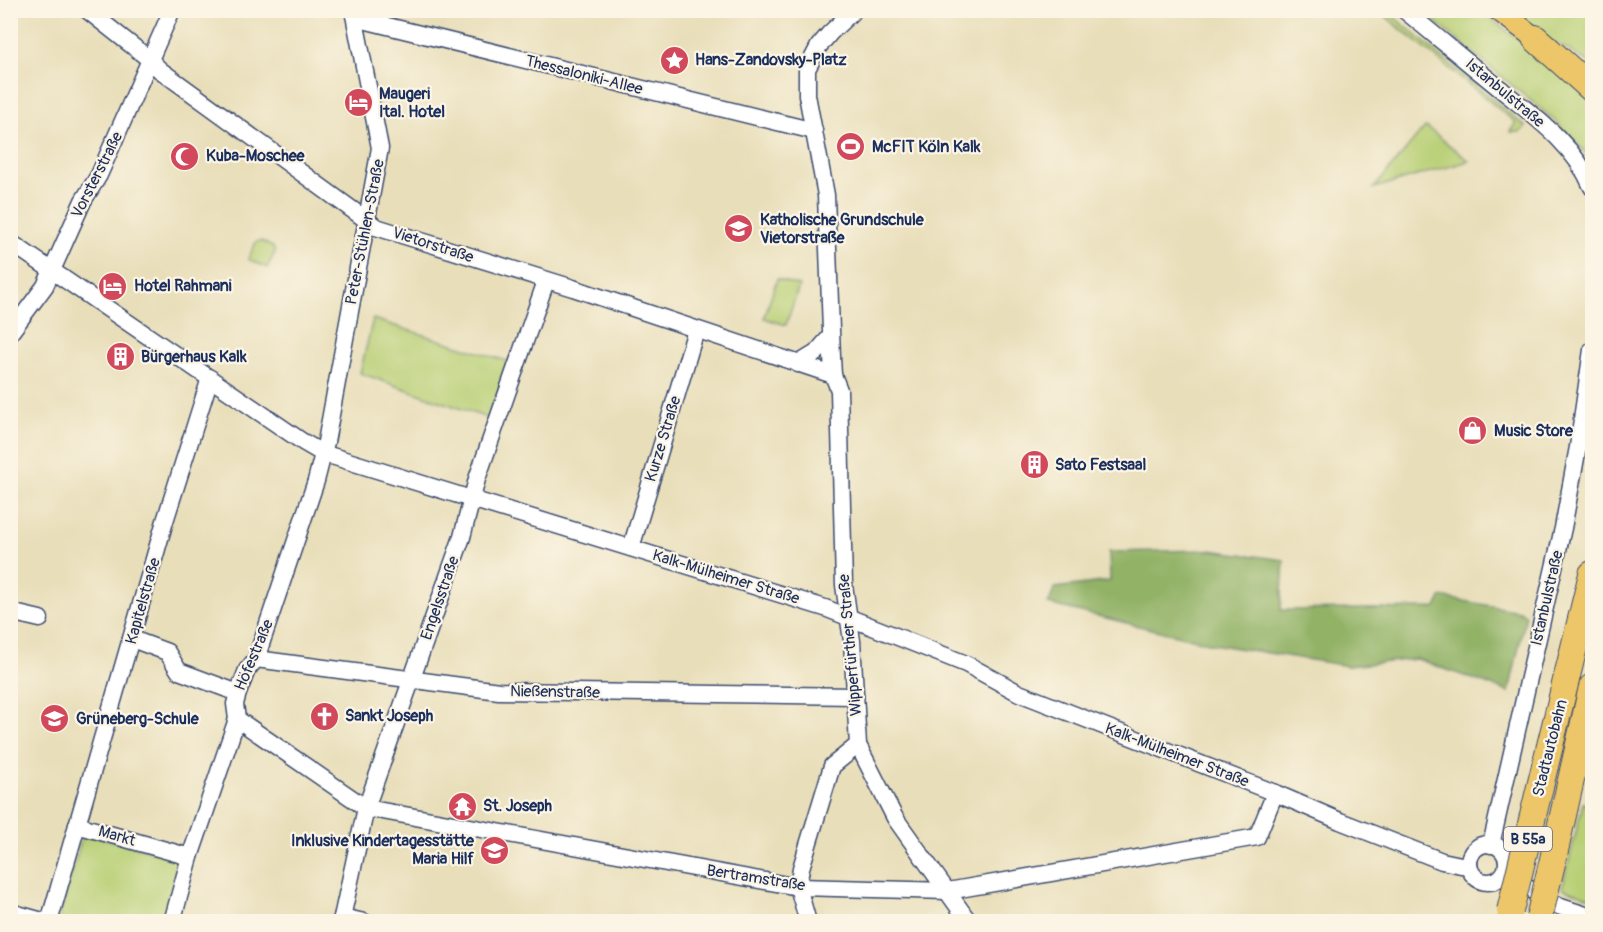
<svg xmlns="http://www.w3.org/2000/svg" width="1603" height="932" viewBox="0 0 1603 932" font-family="Pangolin,sans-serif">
  <rect width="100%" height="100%" fill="#fcf5e5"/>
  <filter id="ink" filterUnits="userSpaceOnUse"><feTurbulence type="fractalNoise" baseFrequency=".0167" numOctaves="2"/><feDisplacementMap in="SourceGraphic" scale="12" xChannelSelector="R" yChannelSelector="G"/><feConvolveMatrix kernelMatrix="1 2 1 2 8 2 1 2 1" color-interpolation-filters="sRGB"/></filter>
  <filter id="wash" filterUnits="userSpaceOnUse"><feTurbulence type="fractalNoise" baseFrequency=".008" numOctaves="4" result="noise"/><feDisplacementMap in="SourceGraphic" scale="24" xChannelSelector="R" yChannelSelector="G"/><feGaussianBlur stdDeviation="1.35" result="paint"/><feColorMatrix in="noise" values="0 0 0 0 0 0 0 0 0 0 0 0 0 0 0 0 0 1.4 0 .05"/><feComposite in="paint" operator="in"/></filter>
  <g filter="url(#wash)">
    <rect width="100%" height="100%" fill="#e8deb9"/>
    <g fill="#b8cf74" stroke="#6a7f69" stroke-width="1.5">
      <polygon points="1379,11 1387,11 1526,127 1520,132 1511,132 1510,131 1516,123"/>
      <polygon points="1422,11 1481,11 1565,74 1592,103 1592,164 1583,150 1553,119"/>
      <polygon points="1509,11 1592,11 1592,64 1535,31"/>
      <polygon points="1425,127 1428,128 1469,161 1374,188"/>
      <polygon points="261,241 273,247 275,252 267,268 248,259 256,242"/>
      <polygon points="777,279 799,286 786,325 764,318"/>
      <polygon points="373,319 510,362 490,419 360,373"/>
      <polygon points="1583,803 1592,806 1592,898 1562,888"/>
      <polygon points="83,833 182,859 166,921 58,922"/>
    </g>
    <polygon fill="#92b266" stroke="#567062" stroke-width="1.5" points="1210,550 1284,560 1281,610 1436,608 1441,597 1519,611 1526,615 1509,692 1417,659 1348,666 1213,644 1048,604 1055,588 1110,581 1109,552"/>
  </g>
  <g filter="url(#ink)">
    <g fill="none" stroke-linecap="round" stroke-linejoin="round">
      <defs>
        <g id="minor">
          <polyline points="87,10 149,59 160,70 376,227 573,288 833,375"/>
          <polyline points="854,10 830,33 819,46 807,69 807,95 826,195 832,357 833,375 839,390 844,585 852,641 858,745 895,818 969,922"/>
          <path d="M1404,10C1436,36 1467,62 1498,87C1534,116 1574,144 1592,187"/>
          <polyline points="355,18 814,131"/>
          <polyline points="10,242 303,442 322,453 825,608 966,664 1019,693 1275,793 1340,821 1442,861 1461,865 1469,864"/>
          <polyline points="10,333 45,286 83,201 99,175 172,10"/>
          <polyline points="798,364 816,353 830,337"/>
          <polyline points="631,548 696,330"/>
          <polyline points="10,612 40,619"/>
          <polyline points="132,639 167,652 179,671 238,693"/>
          <polyline points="256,659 499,691 855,696"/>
          <polyline points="237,719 366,808 798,887 948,891 1257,837 1275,793"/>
          <polyline points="77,825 190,857"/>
          <circle cx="1488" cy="863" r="19"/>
          <polyline points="1491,845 1563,528 1578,447 1592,350"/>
          <polyline points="1509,877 1558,906 1592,917"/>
          <polyline points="10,912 46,922"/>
          <polyline points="342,917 364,922"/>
          <polyline points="49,922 165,521 210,378"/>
          <polyline points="172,922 190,857 237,719 235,704 238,693 247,670 256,659 316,481 326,442 380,148 353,10"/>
          <polyline points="341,922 366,808 462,537 477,479 546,281"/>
          <polyline points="808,922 798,887 801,868 832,766 858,745"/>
        </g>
        <polyline id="major" points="1498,10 1535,38"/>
        <g id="highway">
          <polyline points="1535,38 1592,89"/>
          <polyline points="1545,766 1592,574"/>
          <polyline points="1554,855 1592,687"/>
        </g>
      </defs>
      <use href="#minor" stroke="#3a496c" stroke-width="19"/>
      <use href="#major" stroke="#3a496c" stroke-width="23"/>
      <use href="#highway" stroke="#3a496c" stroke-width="28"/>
      <use href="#minor" stroke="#fff" stroke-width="16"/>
      <use href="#major" stroke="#ecc669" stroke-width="21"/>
      <use href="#highway" stroke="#ecc669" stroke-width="26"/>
      <defs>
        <g id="highway-bridge">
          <polyline points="1510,911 1545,766"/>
          <polyline points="1539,918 1554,855"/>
        </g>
      </defs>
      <use href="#highway-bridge" stroke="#3a496c" stroke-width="28" stroke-linecap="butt"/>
      <use href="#highway-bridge" stroke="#ecc669" stroke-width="26"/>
    </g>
  </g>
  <defs>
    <symbol id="sight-disc" viewBox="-11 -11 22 22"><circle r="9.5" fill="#d1495b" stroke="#fcf5e5"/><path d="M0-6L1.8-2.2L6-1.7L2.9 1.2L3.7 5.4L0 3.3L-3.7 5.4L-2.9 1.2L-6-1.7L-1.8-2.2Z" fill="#fff"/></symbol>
    <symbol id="hotel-disc" viewBox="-11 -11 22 22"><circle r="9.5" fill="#d1495b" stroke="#fcf5e5"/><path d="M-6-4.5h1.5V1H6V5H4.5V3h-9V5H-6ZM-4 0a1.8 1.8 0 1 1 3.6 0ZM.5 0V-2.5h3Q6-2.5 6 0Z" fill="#fff"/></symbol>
    <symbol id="stadium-disc" viewBox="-11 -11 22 22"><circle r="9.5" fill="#d1495b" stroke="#fcf5e5"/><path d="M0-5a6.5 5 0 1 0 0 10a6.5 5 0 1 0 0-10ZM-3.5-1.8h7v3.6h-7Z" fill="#fff"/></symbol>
    <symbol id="mosque-disc" viewBox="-11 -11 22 22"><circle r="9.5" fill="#d1495b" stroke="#fcf5e5"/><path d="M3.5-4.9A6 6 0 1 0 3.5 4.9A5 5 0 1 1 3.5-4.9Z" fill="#fff"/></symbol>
    <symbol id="school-disc" viewBox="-11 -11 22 22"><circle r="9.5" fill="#d1495b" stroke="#fcf5e5"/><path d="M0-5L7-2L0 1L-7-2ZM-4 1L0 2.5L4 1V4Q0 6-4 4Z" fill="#fff"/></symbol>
    <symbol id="building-disc" viewBox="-11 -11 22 22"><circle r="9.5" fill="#d1495b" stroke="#fcf5e5"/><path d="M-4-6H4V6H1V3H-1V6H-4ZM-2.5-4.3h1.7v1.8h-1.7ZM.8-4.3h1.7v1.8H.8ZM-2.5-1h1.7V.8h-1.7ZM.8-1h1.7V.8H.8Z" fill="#fff"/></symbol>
    <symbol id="shop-disc" viewBox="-11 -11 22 22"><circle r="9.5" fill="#d1495b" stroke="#fcf5e5"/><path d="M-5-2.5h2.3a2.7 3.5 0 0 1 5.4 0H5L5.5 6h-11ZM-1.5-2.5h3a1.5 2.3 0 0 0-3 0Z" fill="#fff"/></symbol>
    <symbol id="church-disc" viewBox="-11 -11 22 22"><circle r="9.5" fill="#d1495b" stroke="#fcf5e5"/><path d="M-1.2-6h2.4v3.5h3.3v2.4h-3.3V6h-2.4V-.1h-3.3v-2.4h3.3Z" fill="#fff"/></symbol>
    <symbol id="temple-disc" viewBox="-11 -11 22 22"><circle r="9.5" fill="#d1495b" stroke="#fcf5e5"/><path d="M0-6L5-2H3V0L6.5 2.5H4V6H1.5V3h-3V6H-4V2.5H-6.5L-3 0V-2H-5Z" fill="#fff"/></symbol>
  </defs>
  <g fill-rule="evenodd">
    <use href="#sight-disc" x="658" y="44" width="33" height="33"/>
    <use href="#hotel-disc" x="342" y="86" width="33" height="33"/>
    <use href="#stadium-disc" x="834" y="130" width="33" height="33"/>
    <use href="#mosque-disc" x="168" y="140" width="33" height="33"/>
    <use href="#school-disc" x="722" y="212" width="33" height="33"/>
    <use href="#hotel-disc" x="96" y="270" width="33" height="33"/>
    <use href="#building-disc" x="104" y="340" width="33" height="33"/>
    <use href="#shop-disc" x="1456" y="414" width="33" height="33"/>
    <use href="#building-disc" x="1018" y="448" width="33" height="33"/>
    <use href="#church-disc" x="308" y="700" width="33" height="33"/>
    <use href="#school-disc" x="38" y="702" width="33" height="33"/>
    <use href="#temple-disc" x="446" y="790" width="33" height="33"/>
    <use href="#school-disc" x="478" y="834" width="33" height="33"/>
  </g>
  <g text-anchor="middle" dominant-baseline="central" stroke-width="4.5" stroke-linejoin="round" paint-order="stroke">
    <rect fill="#fcf5e5" stroke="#5e6a86" stroke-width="1.5" x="1504" y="827" width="48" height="24" rx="4.5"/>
    <g font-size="15" font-weight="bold" fill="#1b2f5e">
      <text x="1528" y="839">B 55a</text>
    </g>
    <g font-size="16" font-weight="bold" fill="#1b2f5e" stroke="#fcf5e5" text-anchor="start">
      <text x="695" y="60">Hans-Zandovsky-Platz</text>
      <text x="379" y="94">Maugeri<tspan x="379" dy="18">Ital. Hotel</tspan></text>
      <text x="872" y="147">McFIT Köln Kalk</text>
      <text x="206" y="156">Kuba-Moschee</text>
      <text x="760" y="220">Katholische Grundschule<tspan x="760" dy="18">Vietorstraße</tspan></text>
      <text x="134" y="286">Hotel Rahmani</text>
      <text x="141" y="357">Bürgerhaus Kalk</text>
      <text x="1494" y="431">Music Store</text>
      <text x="1055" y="465">Sato Festsaal</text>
      <text x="345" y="716">Sankt Joseph</text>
      <text x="76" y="719">Grüneberg-Schule</text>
      <text x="483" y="806">St. Joseph</text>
      <text x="474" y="841" text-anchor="end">Inklusive Kindertagesstätte<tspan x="474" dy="18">Maria Hilf</tspan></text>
    </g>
    <g font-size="16" fill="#1b2f5e" stroke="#fcf5e5">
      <text transform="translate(584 75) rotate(14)">Thessaloniki-Allee</text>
      <text transform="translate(1505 93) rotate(40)">Istanbulstraße</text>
      <text transform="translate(97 175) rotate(-63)">Vorsterstraße</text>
      <text transform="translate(365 232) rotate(-79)">Peter-Stühlen-Straße</text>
      <text transform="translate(433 245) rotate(18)">Vietorstraße</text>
      <text transform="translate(663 439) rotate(-73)">Kurze Straße</text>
      <text transform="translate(726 577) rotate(17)">Kalk-Mülheimer Straße</text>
      <text transform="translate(440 598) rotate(-71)">Engelsstraße</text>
      <text transform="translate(1547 598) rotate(-77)">Istanbulstraße</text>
      <text transform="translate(143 601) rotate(-74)">Kapitelstraße</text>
      <text transform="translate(850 645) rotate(-95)">Wipperfürther Straße</text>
      <text transform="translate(254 655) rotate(-67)">Höfestraße</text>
      <text transform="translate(555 692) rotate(1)">Nießenstraße</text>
      <text transform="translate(1550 748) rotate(-76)">Stadtautobahn</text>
      <text transform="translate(1177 755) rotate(21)">Kalk-Mülheimer Straße</text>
      <text transform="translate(117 836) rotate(16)">Markt</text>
      <text transform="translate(756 878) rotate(9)">Bertramstraße</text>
    </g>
  </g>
  <rect width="1603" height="932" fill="none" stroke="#fcf5e5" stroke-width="36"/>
</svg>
